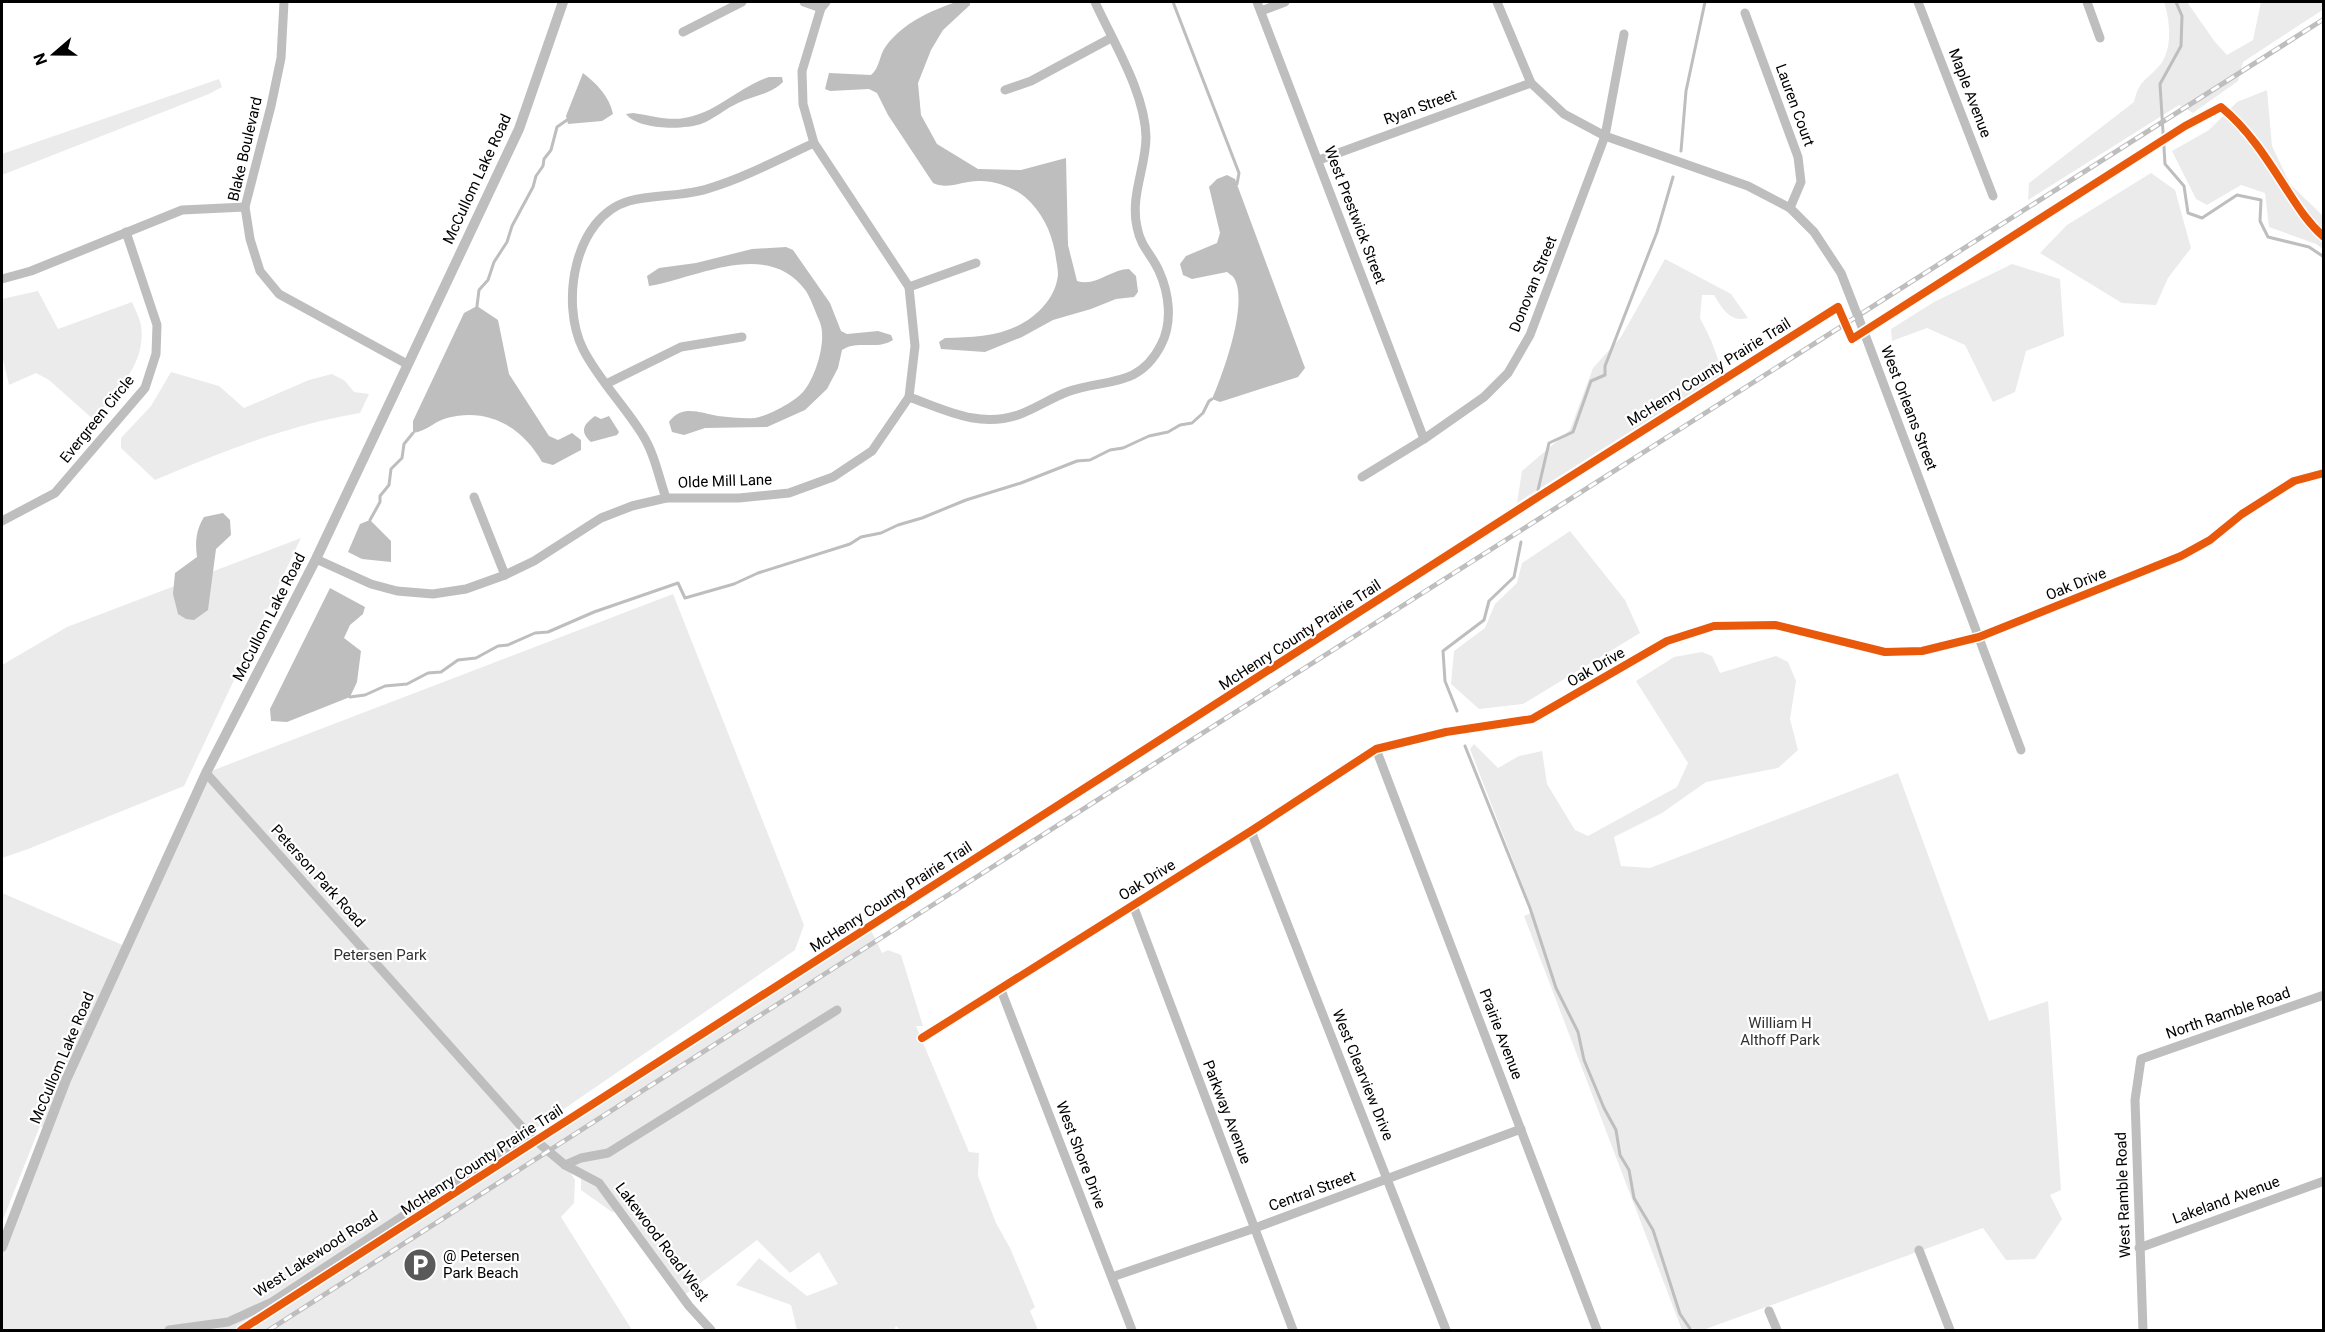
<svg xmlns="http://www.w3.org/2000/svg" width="2325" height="1332" viewBox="0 0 2325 1332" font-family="Roboto,sans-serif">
  <rect width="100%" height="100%" fill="#fff"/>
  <g fill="#ebebeb">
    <path d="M2164,2H2187L2215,42L2227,55L2253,40L2261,2H2323L2324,9L2243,62L2238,81L2193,113L2179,105L2028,200L2029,183L2134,102C2139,80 2146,81 2160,65C2173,49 2170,20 2164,2Z"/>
    <polygon points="219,79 222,87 209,94 2,175 2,154"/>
    <polygon points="2267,90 2272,146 2290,184 2323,216 2323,249 2316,244 2269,227 2265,193 2241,185 2207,205 2196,199 2172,151 2209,130 2237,102"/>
    <polygon points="2151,173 2175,190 2191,248 2168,278 2156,305 2122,303 2040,253 2067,225"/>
    <path d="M1665,259L1731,294L1748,318C1730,323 1722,308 1714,295H1702L1700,318L1711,340L1723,373L1517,503L1522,471L1570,430L1593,368L1621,337Z"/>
    <polygon points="2012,264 2060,279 2064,336 2026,351 2015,392 1993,402 1965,345 1927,328 1892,341 1891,329 1934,302"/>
    <path d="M38,291L58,329L132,302C135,309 139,317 141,325C147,364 116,392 93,419L49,380L36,373L9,385L2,355V299Z"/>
    <path d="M171,372L219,386L244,408L309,380L332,374L345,381L354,392L369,394L360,413C288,425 221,452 155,480L121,448V438L151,406Z"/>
    <polygon points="1570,531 1625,600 1640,633 1523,704 1479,709 1451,684 1454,651 1485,628 1495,604 1517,583 1522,563"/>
    <polygon points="301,538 184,786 28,849 2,858 2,665 67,627"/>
    <polygon points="673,594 804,925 795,950 529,1133 537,1141 869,926 882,953 888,950 901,955 923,1026 916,1026 969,1152 979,1153 978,1176 996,1223 1010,1248 1035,1307 1030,1311 1038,1330 900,1330 896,1326 894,1330 797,1330 791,1305 736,1285 759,1258 807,1296 838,1284 819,1252 790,1273 757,1240 682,1297 619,1210 612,1212 581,1190 581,1173 566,1166 575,1180 574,1203 561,1217 632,1330 2,1330 2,1247 47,1128 40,1126 2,1222 2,893 127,947 206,773"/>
    <polygon points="1702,652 1712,656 1720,673 1776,656 1788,662 1796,681 1790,719 1798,750 1778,768 1706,782 1662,813 1614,837 1621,866 1650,868 1898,773 1989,1021 2048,1001 2061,1190 2050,1195 2062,1219 2035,1259 2006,1260 1983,1228 1703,1330 1694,1330 1693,1328 1682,1330 1524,916 1533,912 1470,749 1474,744 1498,768 1519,756 1542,751 1547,784 1575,830 1588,836 1677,787 1688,763 1636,681 1674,657"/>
  </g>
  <g fill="#bebebe">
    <path d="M956,2H970V5L943,30L931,50L918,83L921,115L937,144L978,169L1021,170L1066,158L1068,245L1077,281C1096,287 1111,269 1129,269L1136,276L1138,292L1134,297L1116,299L1091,309L1053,320L1022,337L985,352L941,349L939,342L945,338C979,337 1013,336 1039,311C1050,300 1056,290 1058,275C1058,268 1056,260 1055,252C1051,231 1042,212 1025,197C1013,187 993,180 978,181C963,181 947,190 933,183L888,115L877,93L869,89L830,91L825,89L829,73L871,75C880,68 879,55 886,46C903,23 930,11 956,2Z"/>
    <path d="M583,73C597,84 609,96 613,114L602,121L568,124L566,116Z"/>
    <path d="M769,77H782L783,82C771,94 753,96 738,103C725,109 714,119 701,124C683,130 638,130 626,114L633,113C648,115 669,121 684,118C715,114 739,87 769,77Z"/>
    <path d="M1227,175L1235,179L1305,368L1298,377L1220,402L1212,399C1223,374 1249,303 1234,278C1232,275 1229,274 1227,272L1192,279L1183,275L1180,264L1186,256L1217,243L1220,233L1209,187L1217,179Z"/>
    <path d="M786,247L793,250L830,303L841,331L847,334L878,331L891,335L893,340C875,351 858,339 842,350L838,368L827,389L805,410L767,427L705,428L684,435L672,432L669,422C682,404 700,413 718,416C729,417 744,419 755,418C768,416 794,402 803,392C816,377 828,338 819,320C815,311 811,299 806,291C768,238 698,278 649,286L647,276L659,268L696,263L752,249Z"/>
    <path d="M477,306L498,320L509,374L549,436L558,440L572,433L581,440V450L553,465L542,462C522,427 488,407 447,418C435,421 427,431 413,433V421L464,313Z"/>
    <path d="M595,416L601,419L609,416L619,432L617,435L591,442C579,431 584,424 595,416Z"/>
    <path d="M223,513L230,520L231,535L216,549L208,610L194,620L186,619L178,614L173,594L175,573L197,557C195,541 196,530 204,517Z"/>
    <polygon points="370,520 391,541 391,562 362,559 348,552 360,524"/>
    <polygon points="330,588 365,607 363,614 350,625 344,638 361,651 357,682 350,697 287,722 271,721 270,709"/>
  </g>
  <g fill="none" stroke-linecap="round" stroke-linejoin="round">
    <g stroke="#bebebe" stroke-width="3">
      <polyline points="1173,2 1239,173 1237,184"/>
      <polyline points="2176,2 2182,16 2181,46 2160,84 2165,164 2184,186 2188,213 2202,218 2237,195 2261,200 2260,221 2268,237 2309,247 2324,257"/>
      <polyline points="1681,151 1686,91 1705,2"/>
      <polyline points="477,306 479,290 488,280 494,262 507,242 512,226 533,187 536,176 543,166 544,159 551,150 557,127 567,120"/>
      <polyline points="1538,490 1549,443 1573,432 1591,381 1605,375 1605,366 1657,232 1673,177"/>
      <polyline points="370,520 380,502 380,496 389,485 391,469 402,458 404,444 413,433"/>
      <polyline points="350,697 365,695 385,686 407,684 428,673 441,672 458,660 476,658 498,646 508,645 535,633 548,632 594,612 678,583 685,598 734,584 758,573 850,544 861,537 881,533 898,525 922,518 966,500 1021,483 1077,461 1090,460 1110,450 1123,448 1149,436 1168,432 1180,425 1192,423 1203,413 1209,401 1212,399"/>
      <polyline points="1457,711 1445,681 1443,651 1484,620 1489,601 1514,577 1521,542"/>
      <polyline points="1465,746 1530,908 1556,988 1578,1032 1584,1060 1604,1108 1616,1130 1620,1155 1629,1170 1634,1198 1653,1230 1680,1314 1691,1330"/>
    </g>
    <g stroke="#bebebe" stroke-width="9">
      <polyline points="284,2 281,58 271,106 245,207 250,239 260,271 279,294 407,364"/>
      <polyline points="804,2 821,8"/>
      <polyline points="1257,2 1424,439"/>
      <polyline points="1497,2 1531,83 1564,114 1605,136 1748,186 1790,208 1814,232 1841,273 1864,332 2021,750"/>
      <polyline points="1918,2 1993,196"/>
      <polyline points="2087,2 2100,38"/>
      <polyline points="1261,11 1285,2"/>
      <polyline points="1745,13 1798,157 1801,182 1790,208"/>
      <polyline points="683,32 742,2"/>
      <polyline points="1005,90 1031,81 1111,38"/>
      <polyline points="1319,160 1531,83"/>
      <polyline points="2,279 31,271 182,210 245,207"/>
      <polyline points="909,287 976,263"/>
      <polyline points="606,384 681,347 742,337"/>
      <path d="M909,397C946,410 978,428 1018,415C1035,409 1051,398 1067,392C1103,378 1138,390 1161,345C1173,322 1169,293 1159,271C1151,253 1141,248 1137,227C1130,196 1146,167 1146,137C1145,92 1113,42 1095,2"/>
      <polyline points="1362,477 1424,439 1484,397 1508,373 1530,335 1605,136 1624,34"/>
      <polyline points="474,497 505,575"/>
      <path d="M666,498C659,478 654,452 642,434C624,405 598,379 583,349C560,303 574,217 629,201C655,194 684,197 710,188C746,177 779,159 814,143"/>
      <polyline points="2,521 55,493 145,388 156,354 157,325 126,232"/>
      <polyline points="316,559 371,584 397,591 433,594 466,589 505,575 534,561 601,518 632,506 666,498 739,498 789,493 833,477 872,451 909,397 915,346 909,287 814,143 803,104 802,71 821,8 826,2"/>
      <polyline points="1376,749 1597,1330"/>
      <polyline points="206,773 528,1134 565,1165 599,1183 689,1306 711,1330"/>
      <polyline points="1251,831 1446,1330"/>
      <polyline points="1133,905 1293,1330"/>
      <polyline points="1001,990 1132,1330"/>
      <polyline points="922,1038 1251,831 1376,749 1446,732 1532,719 1667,641 1714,626 1775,625 1885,652 1922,651 1979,637 2181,556 2210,540 2242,514 2294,481 2324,473"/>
      <polyline points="565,1165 581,1158 608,1153 837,1010"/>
      <polyline points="2139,1248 2324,1181"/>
      <polyline points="1919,1250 1950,1330"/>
      <polyline points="1112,1277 1255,1228 1521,1129"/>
      <polyline points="1769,1311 1777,1330"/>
      <polyline points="169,1330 228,1322 272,1302 528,1134"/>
      <polyline points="2143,1330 2135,1100 2141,1059 2324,995"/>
    </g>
    <polyline stroke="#bebebe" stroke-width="10" points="2,1247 66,1080 206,773 316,559 519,129 563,2"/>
    <defs>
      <polyline id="rail" points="269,1330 898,927 2324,19"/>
    </defs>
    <use href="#rail" stroke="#bebebe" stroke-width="5"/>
    <use href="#rail" stroke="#fff" stroke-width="3" stroke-dasharray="9" stroke-linecap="butt"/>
    <defs>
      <g id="cycleway">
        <polyline points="922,1038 1251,831 1376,749 1446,732 1532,719 1667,641 1714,626 1775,625 1885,652 1922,651 1979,637 2181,556 2210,540 2242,514 2294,481 2324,473"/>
        <path d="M241,1330L1538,497L1838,307L1852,339L2185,126L2221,107C2249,130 2267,159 2287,190C2298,207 2308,223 2324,237"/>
      </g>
    </defs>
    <use href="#cycleway" stroke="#fff" stroke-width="11"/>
    <use href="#cycleway" stroke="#e8590c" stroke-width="8"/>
  </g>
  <defs>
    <symbol id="parking-disc" viewBox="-11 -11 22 22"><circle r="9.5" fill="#595959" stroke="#fff"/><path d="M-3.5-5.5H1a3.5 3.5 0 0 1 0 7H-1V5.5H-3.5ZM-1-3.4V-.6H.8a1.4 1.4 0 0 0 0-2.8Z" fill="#fff"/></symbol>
  </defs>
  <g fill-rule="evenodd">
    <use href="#parking-disc" x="401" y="1246" width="38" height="38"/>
  </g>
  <g text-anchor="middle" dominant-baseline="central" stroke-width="4.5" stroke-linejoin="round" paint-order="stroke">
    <g font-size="15" fill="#000" stroke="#fff">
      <text transform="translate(1970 93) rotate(69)">Maple Avenue</text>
      <text transform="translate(1795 105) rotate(70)">Lauren Court</text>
      <text transform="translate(1420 107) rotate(-20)">Ryan Street</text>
      <text transform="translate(245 149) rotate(-77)">Blake Boulevard</text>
      <text transform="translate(477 179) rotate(-65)">McCullom Lake Road</text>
      <text transform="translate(1355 215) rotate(69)">West Prestwick Street</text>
      <text transform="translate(1533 284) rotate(-68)">Donovan Street</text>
      <text transform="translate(1709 372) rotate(-32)">McHenry County Prairie Trail</text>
      <text transform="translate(1909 408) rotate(69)">West Orleans Street</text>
      <text transform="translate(97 419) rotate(-51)">Evergreen Circle</text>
      <text transform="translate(725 481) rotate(-2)">Olde Mill Lane</text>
      <text transform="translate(2076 584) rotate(-22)">Oak Drive</text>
      <text transform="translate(269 617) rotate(-63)">McCullom Lake Road</text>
      <text transform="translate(1300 635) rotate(-33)">McHenry County Prairie Trail</text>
      <text transform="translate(1596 667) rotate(-30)">Oak Drive</text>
      <text transform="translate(318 876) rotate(48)">Peterson Park Road</text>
      <text transform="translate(1147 880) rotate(-32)">Oak Drive</text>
      <text transform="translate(891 897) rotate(-33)">McHenry County Prairie Trail</text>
      <text transform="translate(2228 1013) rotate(-19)">North Ramble Road</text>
      <text transform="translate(1501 1034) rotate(69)">Prairie Avenue</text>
      <text transform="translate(62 1058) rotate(-67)">McCullom Lake Road</text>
      <text transform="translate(1363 1075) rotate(68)">West Clearview Drive</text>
      <text transform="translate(1227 1112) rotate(69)">Parkway Avenue</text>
      <text transform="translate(1081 1155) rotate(69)">West Shore Drive</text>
      <text transform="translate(482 1160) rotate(-33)">McHenry County Prairie Trail</text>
      <text transform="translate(1312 1191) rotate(-20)">Central Street</text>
      <text transform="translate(2123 1195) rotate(-92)">West Ramble Road</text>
      <text transform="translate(2226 1200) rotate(-20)">Lakeland Avenue</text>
      <text transform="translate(662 1242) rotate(53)">Lakewood Road West</text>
      <text transform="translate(316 1254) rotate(-33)">West Lakewood Road</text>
    </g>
    <g font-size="15" fill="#323232" stroke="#fff">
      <text x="380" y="955">Petersen Park</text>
      <text x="1780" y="1023">William H<tspan x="1780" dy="17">Althoff Park</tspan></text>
    </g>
    <g font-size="15" fill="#000" stroke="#fff" text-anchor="start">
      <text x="443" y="1256">@ Petersen<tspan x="443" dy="17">Park Beach</tspan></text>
    </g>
  </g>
  <rect width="2325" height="1332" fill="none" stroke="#000000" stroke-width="6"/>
  <g transform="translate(54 54) rotate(250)" stroke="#ffffff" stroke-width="4.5" paint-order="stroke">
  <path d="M0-4.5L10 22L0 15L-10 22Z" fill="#000000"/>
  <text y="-9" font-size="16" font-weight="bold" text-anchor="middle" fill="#000000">N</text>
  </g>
</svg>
